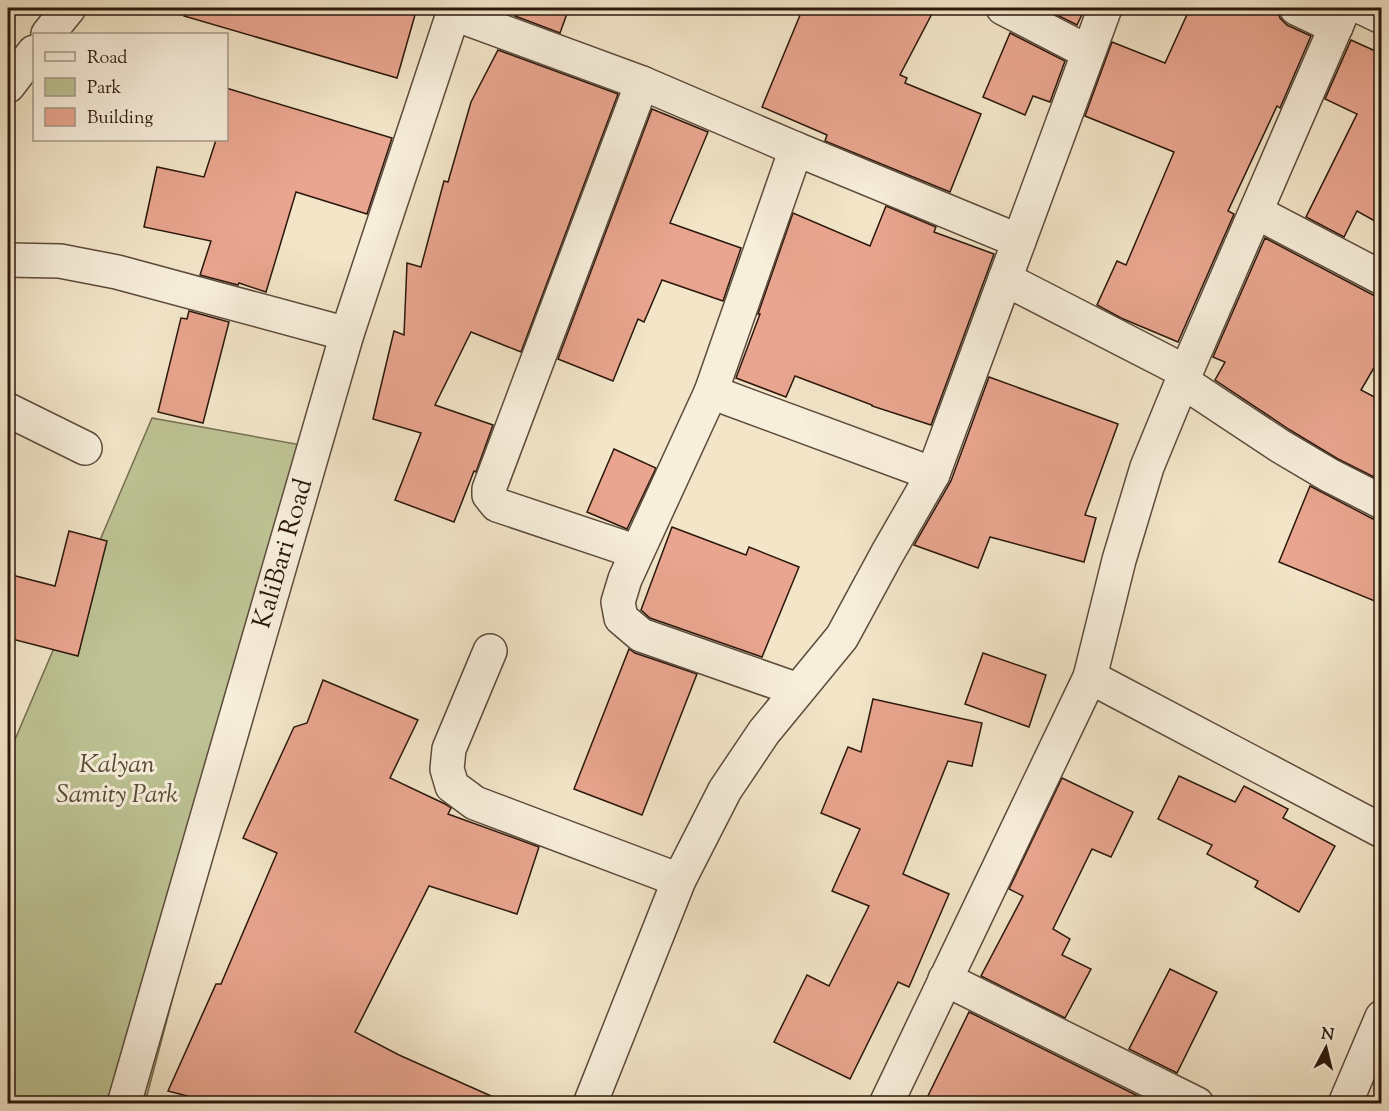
<svg xmlns="http://www.w3.org/2000/svg" width="1389" height="1111" viewBox="0 0 1389 1111" font-family="'Sorts Mill Goudy',serif">
  <rect width="100%" height="100%" fill="#f2e5c8"/>
  <filter id="stains"><feTurbulence type="fractalNoise" baseFrequency=".00333" numOctaves="4"/><feColorMatrix values="0 0 0 0 .2 0 0 0 0 .09 0 0 0 0 .02 0 0 0 .5 -.17"/></filter>
  <radialGradient id="worn" r=".72"><stop offset=".6" stop-color="#630" stop-opacity="0"/><stop offset="1" stop-color="#630" stop-opacity=".3"/></radialGradient>
  <polygon fill="#bdc394" stroke="#746e50" stroke-width="1.5" points="152,418 318,448 145,1103 8,1104 8,756"/>
  <g fill="#e9a58f" stroke="#2b180c" stroke-width="1.5">
    <polygon points="186,8 417,8 397,78 184,16"/>
    <polygon points="520,8 569,8 560,33 515,16"/>
    <polygon points="803,8 935,8 900,75 907,78 905,83 981,114 950,192 825,141 827,135 762,107"/>
    <polygon points="1043,8 1085,8 1077,25"/>
    <polygon points="1190,8 1277,8 1280,18 1287,25 1311,36 1280,108 1277,106 1228,211 1234,214 1178,342 1121,318 1097,305 1117,261 1126,265 1174,152 1085,116 1112,42 1165,63"/>
    <polygon points="1010,33 1065,61 1050,102 1033,96 1025,115 983,97"/>
    <polygon points="1351,40 1382,54 1382,225 1357,211 1344,237 1306,217 1357,114 1325,99"/>
    <polygon points="498,50 618,94 521,352 471,332 435,405 493,425 476,472 474,471 454,522 395,500 421,433 373,419 394,331 404,335 407,263 421,267 444,181 448,182 471,102"/>
    <polygon points="226,88 392,138 367,214 296,192 266,292 239,283 238,285 200,275 211,241 144,227 157,167 204,177 216,140 226,140"/>
    <polygon points="652,109 708,132 670,223 741,248 723,301 662,280 644,322 638,319 613,381 558,359"/>
    <polygon points="886,206 936,227 934,232 994,254 931,425 872,406 872,405 795,376 786,397 736,378 760,314 758,314 793,213 870,246"/>
    <polygon points="1265,238 1373,295 1382,297 1382,354 1361,390 1382,401 1382,481 1338,459 1290,430 1215,380 1225,362 1213,357"/>
    <polygon points="189,311 229,322 203,423 158,412 181,318 187,319"/>
    <polygon points="989,377 1118,424 1085,515 1096,518 1084,562 990,537 978,568 914,545 951,481"/>
    <polygon points="614,449 656,468 627,529 587,512"/>
    <polygon points="1310,486 1373,519 1382,520 1382,604 1279,562"/>
    <polygon points="672,527 746,555 749,547 799,567 762,657 650,618 641,610"/>
    <polygon points="69,531 107,541 78,656 8,638 8,574 55,586"/>
    <polygon points="629,649 635,653 697,674 642,815 574,789"/>
    <polygon points="983,653 1046,675 1029,727 965,704"/>
    <polygon points="323,680 418,720 390,778 445,804 451,808 448,814 539,847 517,914 429,886 355,1032 399,1055 509,1104 218,1104 168,1091 216,984 221,984 277,853 243,838 294,727 307,723"/>
    <polygon points="873,699 982,723 972,766 948,761 903,874 949,894 909,987 898,982 850,1079 774,1042 807,975 829,986 869,906 832,891 860,829 821,813 848,747 861,752"/>
    <polygon points="1179,776 1235,802 1244,786 1288,809 1283,818 1335,846 1299,912 1255,887 1258,881 1207,854 1212,845 1158,819"/>
    <polygon points="1062,778 1133,812 1111,857 1092,849 1053,929 1070,939 1062,955 1091,969 1065,1018 981,976 1023,896 1009,889"/>
    <polygon points="1170,969 1217,992 1177,1073 1129,1049"/>
    <polygon points="969,1012 1154,1104 924,1104"/>
  </g>
  <g fill="none" stroke-linecap="round" stroke-linejoin="round">
    <defs>
      <g id="minor">
        <polyline points="1003,8 1088,52"/>
        <polyline points="1296,8 1336,27"/>
        <polyline points="1363,8 1382,17"/>
        <polyline points="452,13 642,83 796,149 711,392 933,474"/>
        <polyline points="48,34 69,8"/>
        <polyline points="8,86 34,52"/>
        <polyline points="796,149 1019,241"/>
        <polyline points="1256,212 1382,278"/>
        <polyline points="8,260 60,261 117,272 347,334"/>
        <polyline points="1005,279 1186,372"/>
        <polyline points="1182,381 1280,446 1329,475 1382,502"/>
        <polyline points="711,392 625,579 618,602 621,618 641,635 798,690"/>
        <polyline points="8,410 85,448"/>
        <polyline points="637,552 497,505 489,495 489,489 642,83"/>
        <polyline points="490,651 449,749 447,769 452,786 475,803 679,880"/>
        <polyline points="1090,677 1382,831"/>
        <polyline points="945,979 1197,1104"/>
        <path id="s1" d="M124,1104L347,334L455,8"/>
        <polyline points="590,1104 679,880 725,790 764,732 842,637 887,554 933,474 1105,8"/>
        <polyline points="886,1104 1090,677 1119,560 1147,467 1186,372 1344,8"/>
        <polyline points="1345,1104 1382,1017"/>
      </g>
    </defs>
    <use href="#minor" stroke="#5d4b3b" stroke-width="36"/>
    <use href="#minor" stroke="#f7eedb" stroke-width="33"/>
  </g>
  <g text-anchor="middle" dominant-baseline="central" stroke-width="6" stroke-linejoin="round" paint-order="stroke">
    <g font-size="26" fill="#2b180c" stroke="#f7eedb">
      <text stroke="none"><textPath href="#s1" startOffset="573">KaliBari Road</textPath></text>
    </g>
    <g font-size="26" font-style="italic" fill="#574b35" stroke="#f7eedb">
      <text x="117" y="765">Kalyan<tspan x="117" dy="30">Samity Park</tspan></text>
    </g>
  </g>
  <rect width="1389" height="1111" fill="none" stroke="#f2e5c8" stroke-width="30"/>
  <rect x="9" y="9" width="1371" height="1093" fill="none" stroke="#2b180c" stroke-width="3"/>
  <rect x="15" y="15" width="1359" height="1081" fill="none" stroke="#2b180c" stroke-width="1.5"/>
  <rect x="33" y="33" width="195" height="108" fill="#f7eedb" stroke="#a59888" stroke-width="1.5"/>
  <rect x="45" y="52" width="30" height="9" fill="#f7eedb" stroke="#a59888" stroke-width="1.5"/>
  <text x="87" y="63" font-size="18" fill="#2b180c">Road</text>
  <rect x="45" y="78" width="30" height="18" fill="#bdc394" stroke="#a59888" stroke-width="1.5"/>
  <text x="87" y="93" font-size="18" fill="#2b180c">Park</text>
  <rect x="45" y="108" width="30" height="18" fill="#e9a58f" stroke="#a59888" stroke-width="1.5"/>
  <text x="87" y="123" font-size="18" fill="#2b180c">Building</text>
  <g transform="translate(1326 1048) rotate(7)" stroke="#f7eedb" stroke-width="4.5" paint-order="stroke">
  <path d="M0-4.5L10 22L0 15L-10 22Z" fill="#2b180c"/>
  <text y="-9" font-size="16" font-weight="bold" text-anchor="middle" fill="#2b180c">N</text>
  </g>
  <rect width="100%" height="100%" filter="url(#stains)"/>
  <rect width="100%" height="100%" fill="url(#worn)"/>
</svg>
